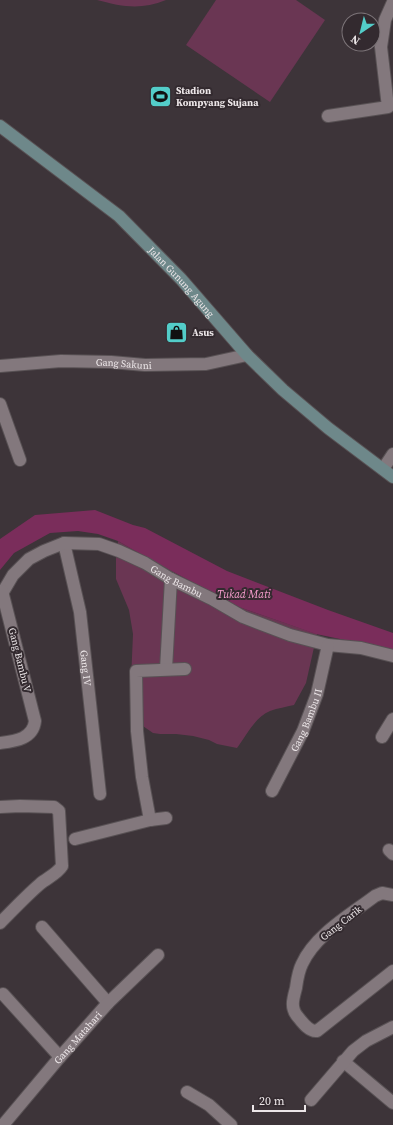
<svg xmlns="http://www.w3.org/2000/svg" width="393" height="1125" viewBox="0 0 393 1125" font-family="'Source Serif 4',serif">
  <rect width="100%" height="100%" fill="#3d3439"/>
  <g fill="#6a3653">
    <path d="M97,0H166C141,10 123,7 97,0Z"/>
    <polygon points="216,0 296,0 325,20 270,102 186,45"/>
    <path d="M118,541L151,560L239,607L317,634L306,683L294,705C286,707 278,708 270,711C255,717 246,736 237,748L217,744L209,740L193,736L176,734H160L153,733L140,724L130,703L133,634L129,610L116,579V559Z"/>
  </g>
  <polygon fill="#7a2d5b" points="95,510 133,525 145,528 227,571 328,610 393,633 393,650 316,634 239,607 151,560 118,541 98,534 78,531 50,533 14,553 0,570 0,539 35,515"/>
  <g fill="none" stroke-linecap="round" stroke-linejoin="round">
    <defs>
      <g id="street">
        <polyline points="328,116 388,107 381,47 385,20 393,2"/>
        <path id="s1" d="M0,366L61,361L111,362L145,365L206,364L247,355"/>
        <polyline points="0,404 20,460"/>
        <polyline points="383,469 393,454"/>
        <path id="s2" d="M64,543L80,612L100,794"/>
        <path id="s3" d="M0,597L13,575L29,559L44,551L64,543L99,544L119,551L145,563L171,579L212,599L243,617L290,635L328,645L361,648L393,656"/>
        <polyline points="166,669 171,579"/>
        <polyline points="382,737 393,719"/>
        <path d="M0,743C15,741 33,739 35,721L2,591"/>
        <path id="s4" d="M272,791L303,731L317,694L328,645"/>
        <path d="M0,807L20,806L54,807L59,811L62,866C57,874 47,878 40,884C26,896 13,910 0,923"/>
        <polyline points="150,820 142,777 137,731 136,671 185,669"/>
        <polyline points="75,839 150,820 166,818"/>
        <polyline points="389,850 393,854"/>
        <path d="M393,895L382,893L375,896C350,915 315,935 302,964C298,972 297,981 296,988C293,999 290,1008 298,1017C302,1022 309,1032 317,1031L393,971"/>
        <polyline points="42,927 108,1003"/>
        <polyline points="3,994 60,1057"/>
        <polyline points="343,1061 393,1103"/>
        <polyline points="187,1092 209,1105 231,1125"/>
        <polyline points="311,1100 353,1051 366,1041 393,1027"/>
        <path id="s5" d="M3,1125L60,1057L108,1003L158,955"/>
      </g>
      <g id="secondary">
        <path id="s6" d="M0,126L119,216L181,279L247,355L283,390L328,428L393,477"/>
      </g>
    </defs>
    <use href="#street" stroke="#585154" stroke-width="14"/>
    <use href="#secondary" stroke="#585154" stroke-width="14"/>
    <use href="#street" stroke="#83787d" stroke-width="12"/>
    <use href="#secondary" stroke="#6e888a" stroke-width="12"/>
  </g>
  <defs>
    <symbol id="stadium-square" viewBox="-11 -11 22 22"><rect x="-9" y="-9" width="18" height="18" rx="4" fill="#53cdc9" stroke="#332a2f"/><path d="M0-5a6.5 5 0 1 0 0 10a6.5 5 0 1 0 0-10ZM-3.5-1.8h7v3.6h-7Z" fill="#111"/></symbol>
    <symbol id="shop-square" viewBox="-11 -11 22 22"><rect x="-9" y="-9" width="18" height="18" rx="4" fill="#53cdc9" stroke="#332a2f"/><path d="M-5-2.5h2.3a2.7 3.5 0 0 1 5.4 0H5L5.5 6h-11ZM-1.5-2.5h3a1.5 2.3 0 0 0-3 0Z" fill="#111"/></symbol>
  </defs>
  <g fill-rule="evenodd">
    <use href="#stadium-square" x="148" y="84" width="25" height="25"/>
    <use href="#shop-square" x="164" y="320" width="25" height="25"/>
  </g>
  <g text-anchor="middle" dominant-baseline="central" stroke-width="4" stroke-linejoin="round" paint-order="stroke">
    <g font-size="10" font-weight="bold" fill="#ece6e8" stroke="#332a2f" text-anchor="start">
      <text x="176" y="90">Stadion<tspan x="176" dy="12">Kompyang Sujana</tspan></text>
      <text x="192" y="332">Asus</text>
    </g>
    <g font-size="10" fill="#ece6e8" stroke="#332a2f">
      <text stroke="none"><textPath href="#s6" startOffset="240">Jalan Gunung Agung</textPath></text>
      <text stroke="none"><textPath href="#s1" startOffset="124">Gang Sakuni</textPath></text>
      <text stroke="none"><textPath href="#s3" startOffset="208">Gang Bambu</textPath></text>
      <text transform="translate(20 660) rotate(76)">Gang Bambu V</text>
      <text stroke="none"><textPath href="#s2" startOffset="127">Gang IV</textPath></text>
      <text stroke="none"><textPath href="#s4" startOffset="79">Gang Bambu II</textPath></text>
      <text transform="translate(341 923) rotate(-38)">Gang Carik</text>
      <text stroke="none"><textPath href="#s5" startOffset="115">Gang Matahari</textPath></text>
    </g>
    <g font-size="11" font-style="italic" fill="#f89fcf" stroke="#332a2f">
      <text x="244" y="594">Tukad Mati</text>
    </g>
  </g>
  <g transform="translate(361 32) rotate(215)"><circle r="19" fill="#332a2f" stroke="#7d7579"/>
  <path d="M0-3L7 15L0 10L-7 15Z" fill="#53cdc9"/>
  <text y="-6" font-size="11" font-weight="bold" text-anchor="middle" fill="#ece6e8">N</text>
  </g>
  <path d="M253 1105v6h52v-6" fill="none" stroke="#ece6e8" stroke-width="2"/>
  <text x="259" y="1105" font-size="12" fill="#ece6e8" stroke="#332a2f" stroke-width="3" paint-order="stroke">20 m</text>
</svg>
